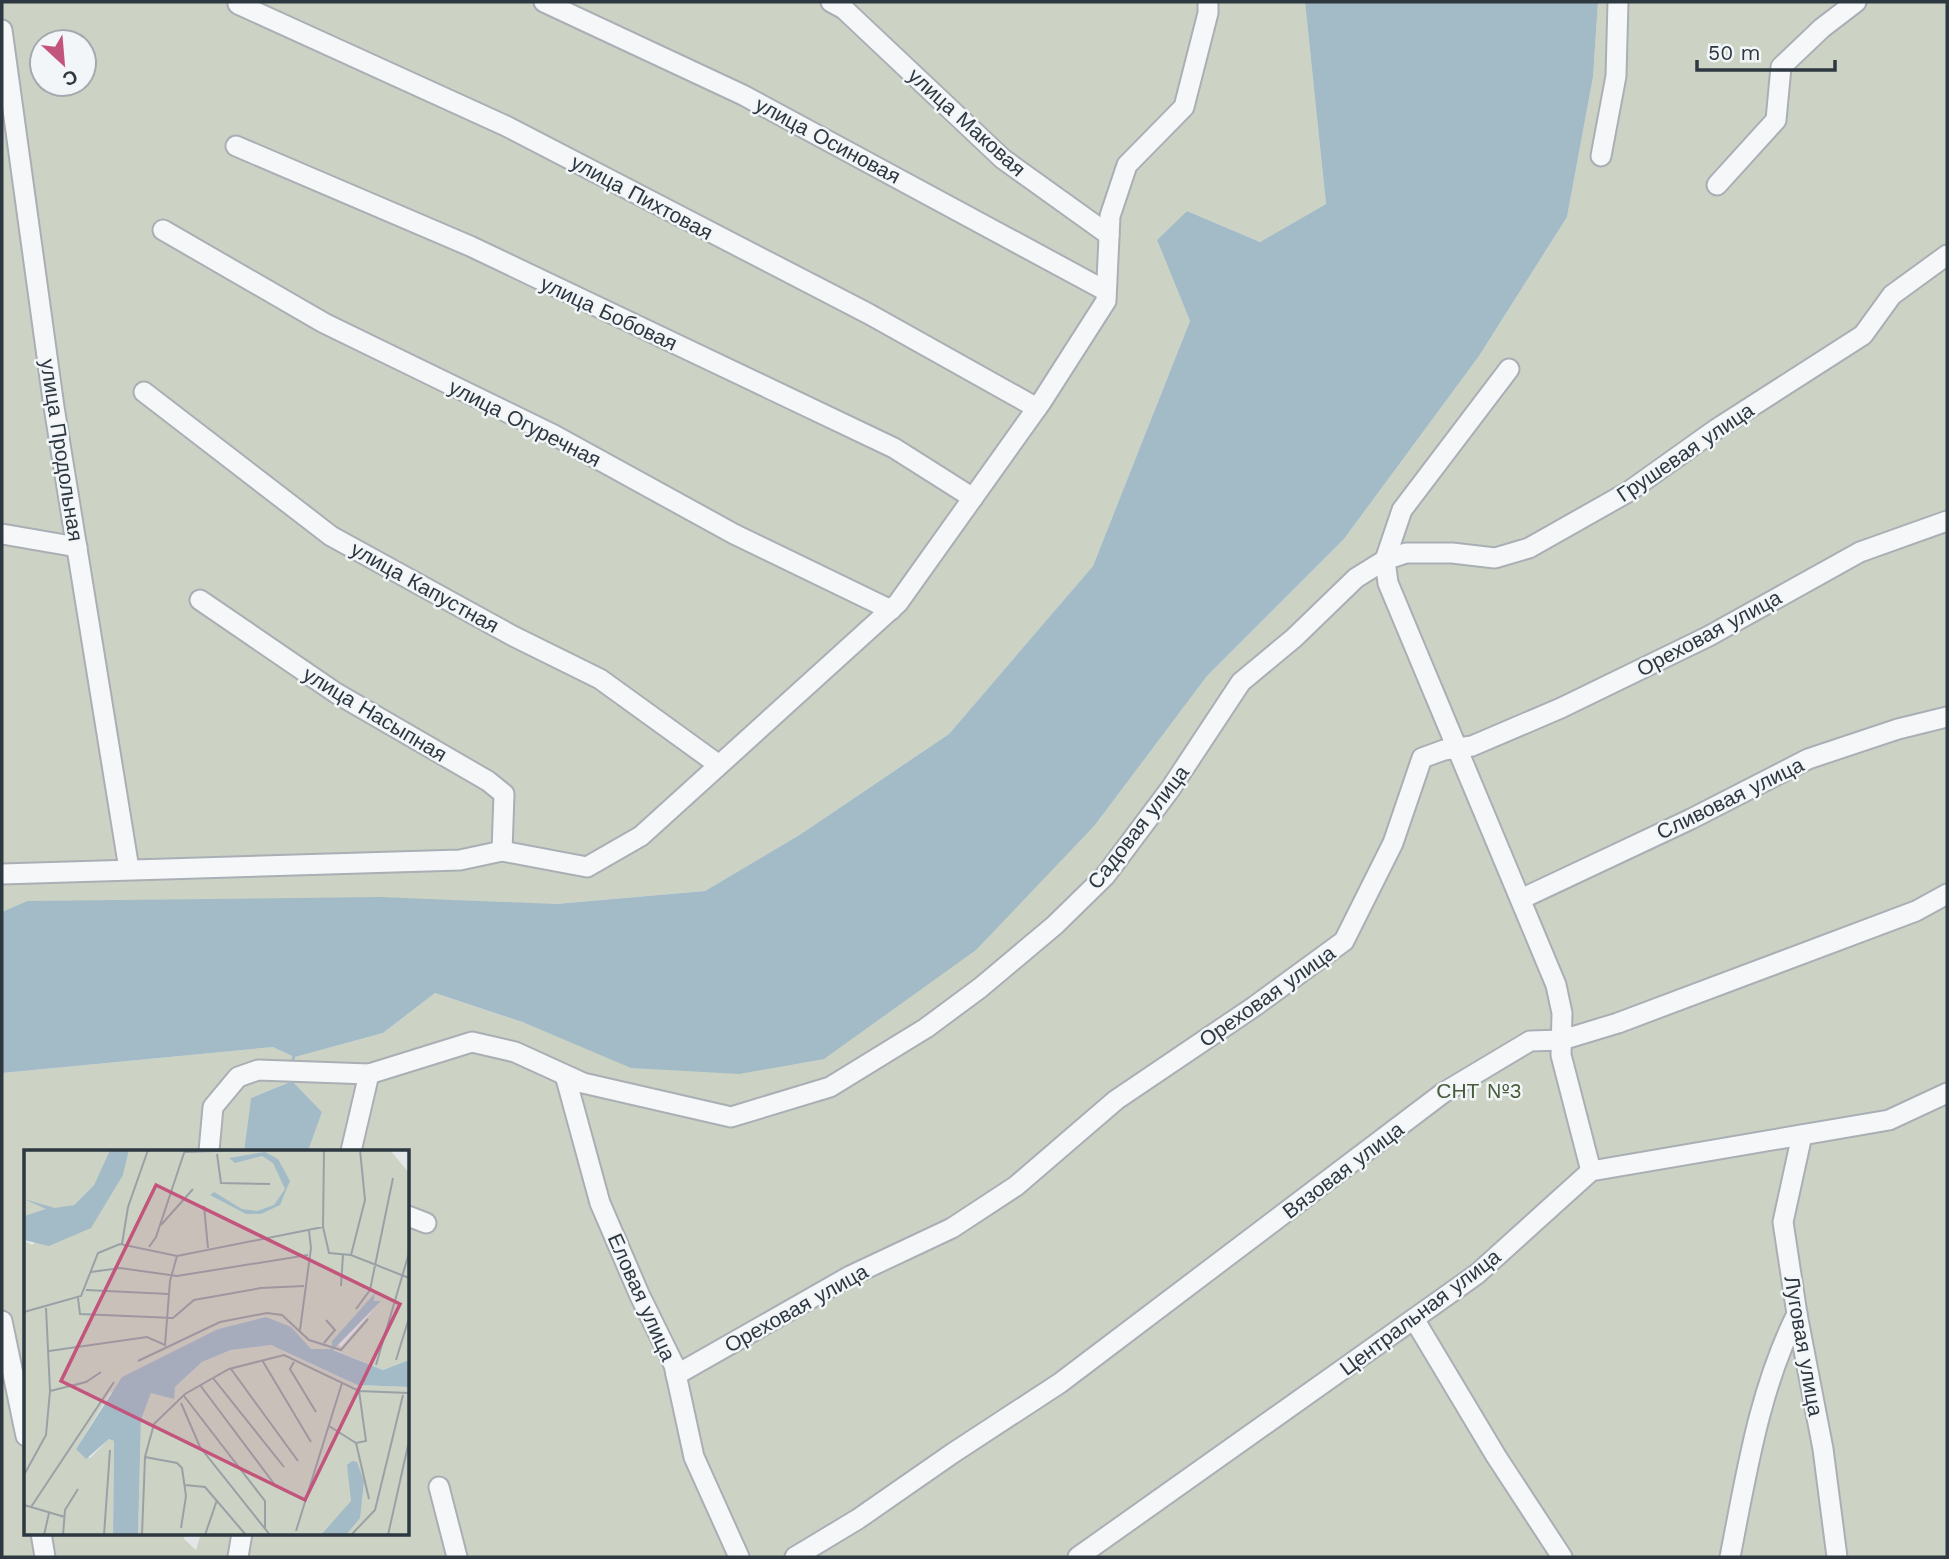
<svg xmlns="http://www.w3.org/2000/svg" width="1949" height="1559" viewBox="0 0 1949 1559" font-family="'Work Sans',sans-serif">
  <rect width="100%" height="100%" fill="#e3e7ea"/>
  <g fill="#ccd3c5" fill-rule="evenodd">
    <path d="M2,2H1305L1326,204L1260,242L1187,211L1157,240L1190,321L1093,566L949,734L801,834L705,891L556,904L27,901L2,912ZM42,42H84V84H42Z"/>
    <polygon points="1598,2 1947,2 1947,1557 2,1557 2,1073 273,1047 292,1056 290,1082 251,1098 244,1151 26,1151 26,1533 185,1533 184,1539 196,1550 201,1533 408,1533 408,1151 308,1151 322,1112 293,1082 295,1057 383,1033 435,993 525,1023 1095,825 1207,676 1344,539 1479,356 1567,217 1593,77"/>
  </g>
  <polygon fill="#a2bbc7" points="1305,2 1598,2 1593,77 1567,217 1479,356 1344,539 1207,676 1095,825 976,950 824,1059 739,1074 631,1068 525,1023 435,993 383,1033 295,1057 293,1082 322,1112 308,1151 244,1151 251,1098 290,1082 292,1056 273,1047 2,1073 2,912 27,901 379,897 556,904 705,891 801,834 949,734 1093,566 1190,321 1157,240 1187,211 1260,242 1326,204"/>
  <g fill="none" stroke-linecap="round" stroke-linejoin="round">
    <defs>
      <g id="minor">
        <polyline points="544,2 743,95 1106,291"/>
        <polyline points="831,2 844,9 1003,159 1109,235"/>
        <polyline points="238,4 506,126 869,314 1037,408"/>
        <polyline points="2,30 54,407 129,869"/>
        <polyline points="236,146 470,246 894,448 973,498"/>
        <polyline points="1601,156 1616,76 1618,2"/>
        <polyline points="1717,185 1776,120 1781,67 1822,28 1856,2"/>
        <polyline points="163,230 324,323 554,435 734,534 891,610"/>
        <polyline points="144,392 331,536 513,636 600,679 719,765"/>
        <polyline points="2,534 77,547"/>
        <polyline points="200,600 336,693 488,781 504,794 502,851"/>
        <polyline points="2,874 460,860 502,851 587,867 641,836 898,603 1042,401 1106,301 1110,216 1127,165 1184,107 1208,13 1208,2"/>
        <polyline points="1521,899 1691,819 1808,759 1898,729 1947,717"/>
        <polyline points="565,1075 600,1203 640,1296 674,1365 694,1457 739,1557"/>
        <polyline points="1802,1135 1783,1222 1797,1314 1823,1449 1837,1557"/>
        <polyline points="209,1151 213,1107 238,1077 258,1070 369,1074 472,1042 515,1052 583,1083 731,1117 830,1087 926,1028 980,988 1055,925 1105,876 1171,788 1241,682 1294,638 1356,578 1385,560 1402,510 1509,369"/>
        <polyline points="351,1151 369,1074"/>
        <polyline points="1591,1171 1561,1055 1562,1013 1556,985 1388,583 1385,560 1406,553 1452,553 1495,558 1529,548 1628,492 1715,430 1863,335 1892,295 1947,255"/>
        <polyline points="408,1216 426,1223"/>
        <polyline points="1414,1319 1496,1456 1562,1557"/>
        <polyline points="2,1321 26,1436"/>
        <polyline points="676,1375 850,1276 952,1228 1016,1186 1116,1100 1255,1006 1344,941 1393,843 1422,758 1444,750 1472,746 1561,708 1709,636 1860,552 1947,521"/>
        <polyline points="439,1487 457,1557"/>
        <polyline points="41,1533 45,1557"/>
        <polyline points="238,1557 242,1533"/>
        <polyline points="795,1557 858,1519 953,1453 1060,1383 1443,1093 1530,1041 1562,1040 1618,1023 1916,911 1947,894"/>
        <polyline points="1078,1557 1477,1274 1591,1171 1889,1120 1947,1093"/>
        <path d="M1730,1557C1746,1476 1759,1389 1797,1314"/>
      </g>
    </defs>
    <use href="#minor" stroke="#a9afb4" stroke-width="23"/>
    <use href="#minor" stroke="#f6f7f9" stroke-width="19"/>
  </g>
  <g text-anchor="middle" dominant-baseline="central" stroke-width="5" stroke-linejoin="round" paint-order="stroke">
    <g font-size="21" fill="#2d3841" stroke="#f3f6f8">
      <text transform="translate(967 122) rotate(42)">улица Маковая</text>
      <text transform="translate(828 140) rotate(28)">улица Осиновая</text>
      <text transform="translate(642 197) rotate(28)">улица Пихтовая</text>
      <text transform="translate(609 313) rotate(25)">улица Бобовая</text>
      <text transform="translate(525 423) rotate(27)">улица Огуречная</text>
      <text transform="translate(62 450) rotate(81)">улица Продольная</text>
      <text transform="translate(1685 452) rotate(-34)">Грушевая улица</text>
      <text transform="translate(425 587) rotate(29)">улица Капустная</text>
      <text transform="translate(1709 633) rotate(-28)">Ореховая улица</text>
      <text transform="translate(375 714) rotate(31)">улица Насыпная</text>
      <text transform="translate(1730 798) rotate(-26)">Сливовая улица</text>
      <text transform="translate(1138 827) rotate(-52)">Садовая улица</text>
      <text transform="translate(1267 996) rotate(-35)">Ореховая улица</text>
      <text transform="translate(1343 1170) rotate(-37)">Вязовая улица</text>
      <text transform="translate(642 1297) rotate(66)">Еловая улица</text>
      <text transform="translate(796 1308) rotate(-29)">Ореховая улица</text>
      <text transform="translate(1420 1312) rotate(-37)">Центральная улица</text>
      <text transform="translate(1804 1346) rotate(80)">Луговая улица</text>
    </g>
    <g font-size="21" fill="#485b3b" stroke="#f3f6f8">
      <text x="1479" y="1090">СНТ №3</text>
    </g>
  </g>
  <g transform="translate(24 1150)">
    <rect width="385" height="385" fill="#e3e7ea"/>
    <path d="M0,0H86L70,35L50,55L0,66ZM105,0H366L385,23V210L359,220L308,199H287L242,167L194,179L86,243L52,299L66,308L85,289L90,291L89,385H0V90L8,95L99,25ZM351,144L350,151L356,152L317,197L309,190ZM247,195L333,235L385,237V385H114L117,270L127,243L151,237L178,212L207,200Z" fill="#ccd3c5" fill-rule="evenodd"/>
    <path d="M86,0H105L99,25L67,78L25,96L0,90V66L22,59L0,49L31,58L50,55L70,35ZM241,2L254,9L266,31L256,55L237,64H222L186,45L190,42L218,59L233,61L250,55L261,39L249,13L238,6L211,13L205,8ZM351,143L350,151H357L309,200L359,220L385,210V237L333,235L247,195L207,200L178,212L151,237L150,249L127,243L117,270L114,385H89L90,291L85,289L62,309L52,299L98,227L194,179L242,167L267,177L287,199H308V191ZM328,311L333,312L340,331L336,368L322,385H297L327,351L323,315Z" fill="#a2bbc7"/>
    <path fill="none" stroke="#9aa1a6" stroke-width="2" d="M160,2L224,0M193,4L197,33L246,34M180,56L184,98M137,75L169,39M299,77L300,0M98,94L104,57L124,0M125,97L132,87L161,0M327,105L341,50L336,0M67,122L96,118L153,126L284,105M317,136L319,105M62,140L145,144M54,148L56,164L149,168L170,150L237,138L280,136M332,159L346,140L369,28M0,162L57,146L74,103L96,94L153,106L299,77L305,103L327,105L385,128M276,180L287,98L285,81M300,193L311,180L302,170M25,201L123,187L141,195L146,131L153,106M238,210L287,292M372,210L385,168M114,211L196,172L243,163L258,165L285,190L317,200L344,169M270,212L266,219L292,262M352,215L385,103M207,219L274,311M189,228L260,317M176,235L251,335M26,241L62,232L77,222M160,246L241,351V378M157,253L176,297L246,385M305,276L332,293L342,291L335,241M332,293L345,349M121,307L153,313L158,318L162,346L157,378M0,325L22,285L26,241L22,158M161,335L181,337L222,385M0,355L41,367M7,357L90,232M272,381L318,233M20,385L25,363M39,385L41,360L54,339M80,385L86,300M118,385L121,307L130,274L161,244L205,219L260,205L335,241L385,243M181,385L193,350M327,385L351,360L379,245M364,385L385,291"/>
    <path fill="#c3557d" fill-opacity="0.15" stroke="#c3557d" stroke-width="3.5" d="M132,35L376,154L281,350L37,231Z"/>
    <rect width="385" height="385" fill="none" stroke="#2d3841" stroke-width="3.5"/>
  </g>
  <rect width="1949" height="1559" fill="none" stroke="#2d3841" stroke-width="7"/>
  <g transform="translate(63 63) rotate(154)"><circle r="33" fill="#f3f6f8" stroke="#a4aaaf" stroke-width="2"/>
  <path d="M0-5L12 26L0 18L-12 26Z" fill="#c3557d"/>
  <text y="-10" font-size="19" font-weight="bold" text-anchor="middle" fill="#2d3841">С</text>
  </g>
  <path d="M1697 60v10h138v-10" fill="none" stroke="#2d3841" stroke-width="3.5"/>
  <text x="1708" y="60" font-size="21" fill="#2d3841" stroke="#f3f6f8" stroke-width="5" paint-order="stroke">50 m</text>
</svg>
